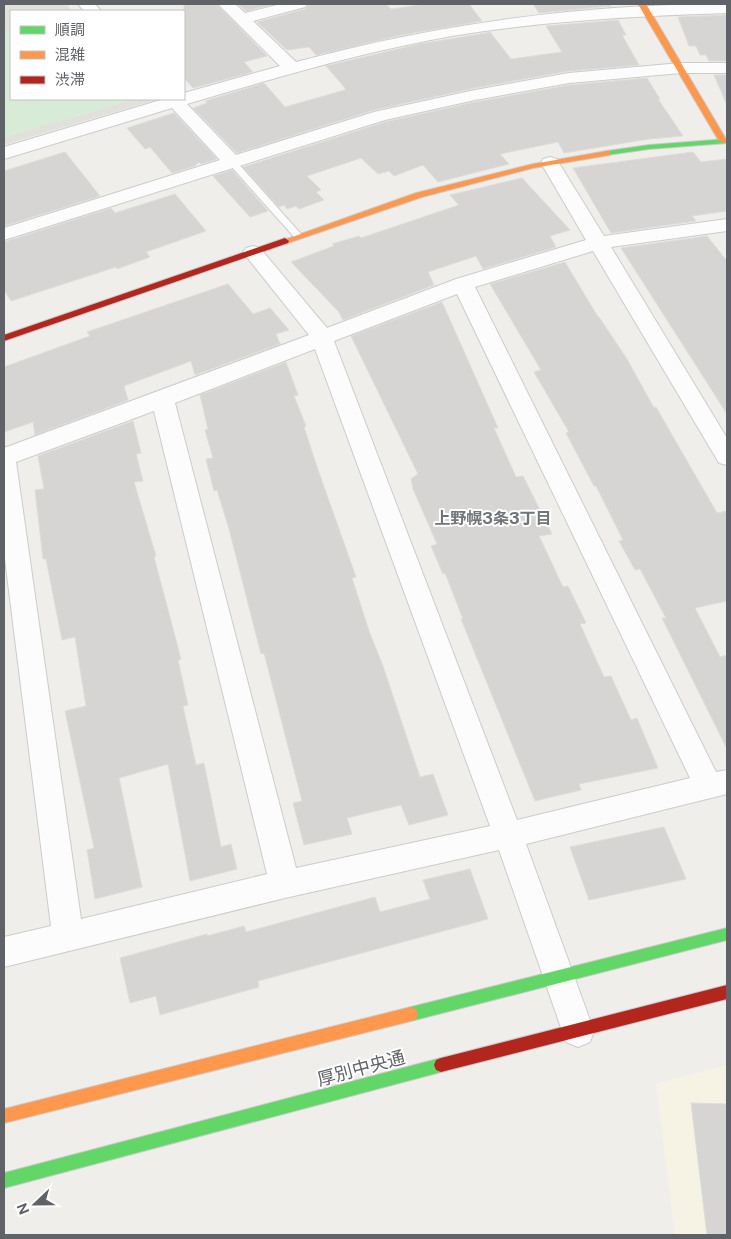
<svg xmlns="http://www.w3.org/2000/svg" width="731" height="1239" viewBox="0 0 731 1239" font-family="'Public Sans','Noto Sans JP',sans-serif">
  <rect width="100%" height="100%" fill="#efeeea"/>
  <polygon fill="#f7f3e4" points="727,1065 727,1235 675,1235 656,1084"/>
  <polygon fill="#e2e0da" points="4,4 66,4 72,11 11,11 11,99 150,99 152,101 4,145"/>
  <polygon fill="#d8ebd6" points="11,31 11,99 136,99 4,138 4,33"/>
  <g fill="#d6d5d3" stroke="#deddd9">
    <polygon points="184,4 216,4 267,56 244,62 253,72 193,88 184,78"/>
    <polygon points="238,4 274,4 246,11"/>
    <polygon points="309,4 386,4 391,9 426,4 469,4 482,21 402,35 316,55 309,47 287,50 257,22 305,9"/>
    <polygon points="533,4 610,4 611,6 539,13"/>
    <polygon points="727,15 727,61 709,61 706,55 700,55 696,46 689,46 678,17"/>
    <polygon points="618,20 626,35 622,35 639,65 569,71 475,88 374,110 237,153 193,108 207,103 205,101 264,83 285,107 345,90 345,88 326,66 419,44 486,33 490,32 511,59 562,52 546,26"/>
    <polygon points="714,75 727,75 727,105"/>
    <polygon points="647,78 660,99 658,99 683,136 649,139 564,153 558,142 500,154 509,164 438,182 423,165 394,176 389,171 378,174 361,158 307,176 321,190 316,192 324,200 299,209 296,206 287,209 284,205 279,207 243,167 385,122 475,102 569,85"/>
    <polygon points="174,113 217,159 201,164 199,162 195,166 172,173 150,147 145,149 127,128"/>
    <polygon points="65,152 100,196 4,226 4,171"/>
    <polygon points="693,152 701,162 727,159 727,211 692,216 696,221 611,233 573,168"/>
    <polygon points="232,170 268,211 250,217 213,176"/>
    <polygon points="522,178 570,230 550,236 556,247 483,269 476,256 428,272 434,285 343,320 339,312 291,262 334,246 332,244 359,236 361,238 459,205 450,195"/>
    <polygon points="175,194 206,231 146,252 150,257 117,269 116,267 11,301 4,290 4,242 111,208 115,213"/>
    <polygon points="707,236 727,261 727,414 621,248"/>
    <polygon points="565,262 598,317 599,317 627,359 654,408 656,407 717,513 727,511 727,601 695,608 720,657 727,655 727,749 662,618 666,618 640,569 635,570 619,541 623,540 596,486 594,486 566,433 569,432 534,372 541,370 490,284"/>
    <polygon points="228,284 253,314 270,308 289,330 276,334 280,344 195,375 191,361 124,386 128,400 35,435 33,422 4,432 4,367 90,336 87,332"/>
    <polygon points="442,302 498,428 494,428 516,477 523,476 552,534 539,536 563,587 568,586 586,623 580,624 604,677 611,676 631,720 637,718 658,768 579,784 581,790 535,801 461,619 463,619 445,573 443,574 431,546 437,544 413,489 411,479 418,474 351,336"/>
    <polygon points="286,362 298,395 294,396 306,426 304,427 316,464 356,577 352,578 369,631 383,666 420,777 433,774 448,815 409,825 401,805 347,818 352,834 304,845 293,803 302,801 264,653 261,654 229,529 217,490 214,491 206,459 213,458 205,430 208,429 200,395"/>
    <polygon points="133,421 141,453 136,454 143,481 134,482 156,556 154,557 181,659 178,660 188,705 183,706 196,765 204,763 221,847 231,844 237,869 190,881 168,764 119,778 142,887 95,899 87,850 94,848 65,711 86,706 75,637 62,640 46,559 43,559 35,490 44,489 38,456"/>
    <polygon points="664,827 686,879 589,900 570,847"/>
    <polygon points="470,869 488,919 258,981 259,987 160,1015 156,996 130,1003 120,958 207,934 207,936 244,926 246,932 375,897 380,912 430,899 423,880"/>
    <polygon points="691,1103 727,1104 727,1235 707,1235"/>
  </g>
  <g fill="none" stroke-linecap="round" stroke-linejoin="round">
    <defs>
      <polygon id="lane" points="233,160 236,161 301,234 301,238 295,238 230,165 230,161"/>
      <g id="street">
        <polygon points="78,4 95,4 101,11 84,11"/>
        <path d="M218,4H235L245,13L281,4H307L305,7L253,21L296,62C437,24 581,4 727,4V13C635,16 543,21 452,36C362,52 274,78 187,104L236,155L374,112L475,90L569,73L681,63H727V73H681L569,83L475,100L385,120L4,240V228L220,160L172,108L4,159V147L164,99H184V93L280,66Z"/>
        <path d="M550,157L557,159L559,163L604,236L727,219V231L611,247L727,438V465L719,463L593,251L475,287L716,772L727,770V794L526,844L594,1031L590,1042L578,1047L566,1042L499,850L285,898L4,967V937L51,926L4,551V448L309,335L246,256L243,252L246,248L253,246L260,248L327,328L456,279L586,240L541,163L543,159ZM457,294L690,778L517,820L334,341ZM315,349L490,826L296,868L175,403ZM154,411L267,874L81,919L16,462Z"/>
      </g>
      <g id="fast">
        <polygon points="727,139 727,143 649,149 607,155 603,153 607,151 649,145"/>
        <polygon points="727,928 727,940 411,1021 406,1019 404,1014 406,1009 411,1007"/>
        <polygon points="441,1058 446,1060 448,1065 446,1070 441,1072 4,1188 4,1173"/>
      </g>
      <g id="slow">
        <polygon points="638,4 646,4 727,141 726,143 719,141"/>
        <polygon points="607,151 610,151 610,155 533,168 422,197 288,243 285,244 281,241 416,193 533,164"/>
        <polygon points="411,1007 416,1009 418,1014 416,1019 411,1021 4,1123 4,1109"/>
      </g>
      <g id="jam">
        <polygon points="285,238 289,241 288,243 4,341 4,335"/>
        <polygon points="727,985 727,999 441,1072 436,1070 434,1065 436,1060 441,1058"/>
      </g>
    </defs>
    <use href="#lane" stroke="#cbcccc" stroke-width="2"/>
    <use href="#street" stroke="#cbcccc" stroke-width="2"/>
    <use href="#fast" stroke="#cacacb" stroke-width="2"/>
    <use href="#slow" stroke="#cacacb" stroke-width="2"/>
    <use href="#jam" stroke="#cacacb" stroke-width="2"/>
    <use href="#lane" fill="#fdfcfc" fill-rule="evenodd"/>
    <use href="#street" fill="#fdfcfc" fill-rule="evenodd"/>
    <use href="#fast" fill="#63d668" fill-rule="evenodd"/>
    <use href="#slow" fill="#ff974d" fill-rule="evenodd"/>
    <use href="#jam" fill="#b3261e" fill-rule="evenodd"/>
  </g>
  <g text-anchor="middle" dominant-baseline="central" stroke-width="4" stroke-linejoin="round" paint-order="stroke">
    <g font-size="16" font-weight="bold" fill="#70757a" stroke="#fff">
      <text x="493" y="518">上野幌3条3丁目</text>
    </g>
    <g font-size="18" fill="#5f6368" stroke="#fff">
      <text transform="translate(361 1068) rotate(-15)">厚別中央通</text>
    </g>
  </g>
  <rect width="731" height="1239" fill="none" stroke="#5f6368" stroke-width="10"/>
  <rect x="10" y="10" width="175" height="90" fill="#ffffff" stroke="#bfc1c3"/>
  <rect x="20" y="26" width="25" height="8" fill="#63d668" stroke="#bfc1c3"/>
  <text x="55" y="35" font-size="15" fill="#5f6368">順調</text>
  <rect x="20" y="51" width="25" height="8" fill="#ff974d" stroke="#bfc1c3"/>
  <text x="55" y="60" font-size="15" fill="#5f6368">混雑</text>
  <rect x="20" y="76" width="25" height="8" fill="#b3261e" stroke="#bfc1c3"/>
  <text x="55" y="85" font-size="15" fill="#5f6368">渋滞</text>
  <g transform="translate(35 1204) rotate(248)" stroke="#ffffff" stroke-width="4" paint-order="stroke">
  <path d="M0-4L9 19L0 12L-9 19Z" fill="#5f6368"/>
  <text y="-8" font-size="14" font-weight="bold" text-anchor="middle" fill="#5f6368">N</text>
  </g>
</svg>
